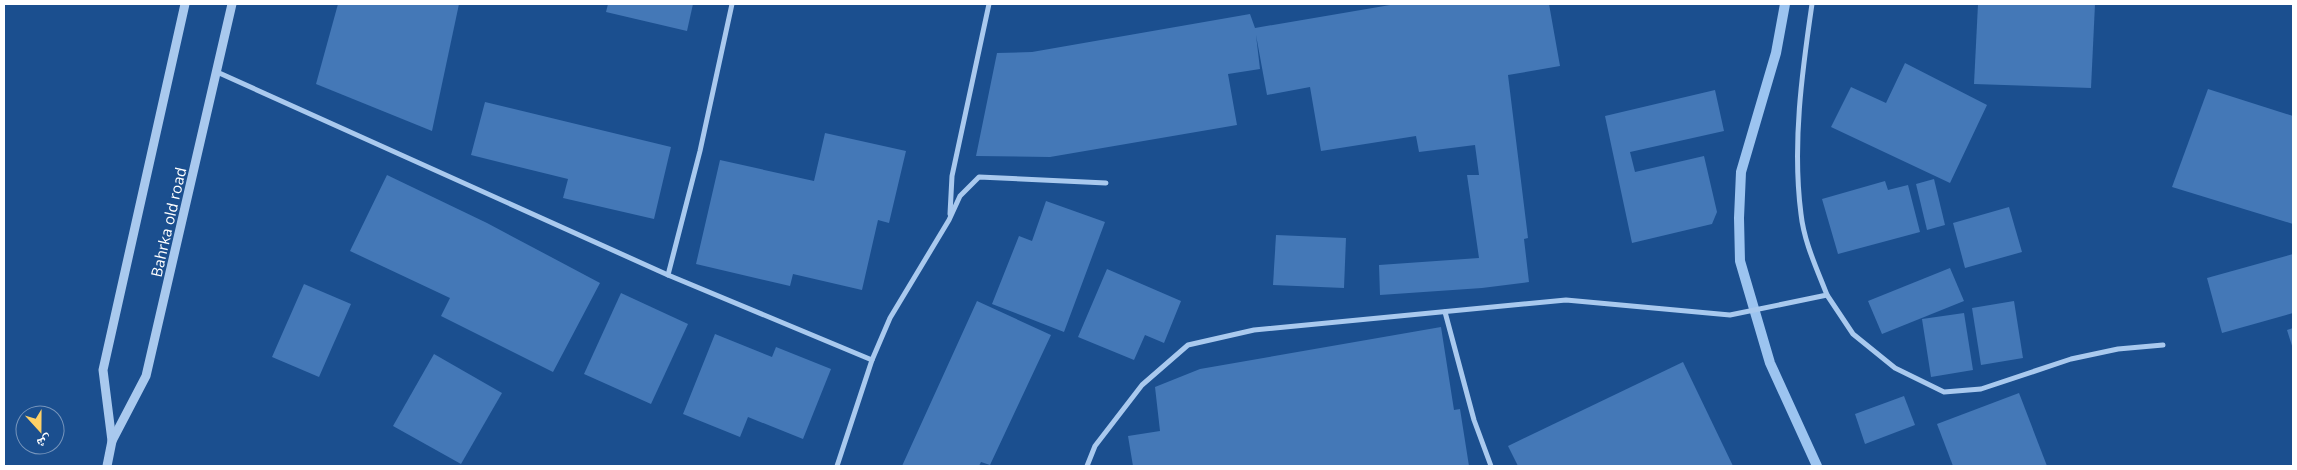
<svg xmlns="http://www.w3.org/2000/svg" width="2297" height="470" viewBox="0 0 2297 470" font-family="'Open Sans','Noto Naskh Arabic',sans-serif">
  <rect width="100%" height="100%" fill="#1b4f8f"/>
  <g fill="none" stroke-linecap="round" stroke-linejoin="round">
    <polyline stroke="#9cc4f0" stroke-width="10" points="1785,4 1776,53 1741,172 1739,218 1740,261 1770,363 1817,466"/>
  </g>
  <g fill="#4478b7">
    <polygon points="338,4 459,4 432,131 316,84"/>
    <polygon points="608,4 693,4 687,31 606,12"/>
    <polygon points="1396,4 1549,4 1560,66 1508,75 1528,238 1524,239 1529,282 1482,288 1380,295 1379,265 1479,258 1467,175 1479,175 1475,145 1419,152 1416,136 1321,151 1310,87 1267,95 1256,35 1260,69 1228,74 1237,125 1050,157 976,156 997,53 1032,52 1250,14 1255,28"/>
    <polygon points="1978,4 2095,4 2091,88 1974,84"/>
    <polygon points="1905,63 1987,105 1950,183 1831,127 1851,87 1886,103"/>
    <polygon points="2208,89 2293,116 2293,224 2172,187"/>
    <polygon points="1715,90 1724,131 1630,152 1635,172 1704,156 1717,212 1712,224 1632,243 1605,116"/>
    <polygon points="485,102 671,147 654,219 563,198 568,179 471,155"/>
    <polygon points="825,133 906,151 889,223 878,220 862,290 793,274 790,286 696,264 720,160 814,181"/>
    <polygon points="387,175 487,223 600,283 553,372 441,316 450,298 350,251"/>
    <polygon points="1934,179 1945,225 1927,230 1916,184"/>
    <polygon points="1885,181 1888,190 1908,185 1920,232 1838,254 1822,199"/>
    <polygon points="1046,201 1105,222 1064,332 992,304 1019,236 1032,241"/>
    <polygon points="2009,207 2022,252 1965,268 1953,223"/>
    <polygon points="1276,235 1346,238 1344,288 1273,285"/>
    <polygon points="2293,254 2293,313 2222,333 2207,278"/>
    <polygon points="1950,268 1964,301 1882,334 1868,301"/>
    <polygon points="1107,269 1181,301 1164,343 1145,335 1134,360 1078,337"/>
    <polygon points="304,284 351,304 319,377 272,357"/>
    <polygon points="621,293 688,324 651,404 584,374"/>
    <polygon points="977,301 1051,335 990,465 981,462 979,466 902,466"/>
    <polygon points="2014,301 2023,358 1981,365 1972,308"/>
    <polygon points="1964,313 1973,370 1931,377 1922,319"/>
    <polygon points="1441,327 1454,410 1460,409 1469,466 1133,466 1128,436 1160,431 1155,387 1200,369"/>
    <polygon points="2293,328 2293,349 2287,330"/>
    <polygon points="715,334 772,357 776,347 831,369 803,439 748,417 740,437 683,414"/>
    <polygon points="434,354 502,393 461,464 393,426"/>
    <polygon points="1683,362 1733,466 1518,466 1508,446"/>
    <polygon points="2019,393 2047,466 1953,466 1937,424"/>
    <polygon points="1904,396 1915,425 1865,444 1855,414"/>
  </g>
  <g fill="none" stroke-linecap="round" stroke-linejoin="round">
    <g stroke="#a9c9ee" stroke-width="5">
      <polyline points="217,72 668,275 872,360"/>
      <polyline points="950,214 952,176 989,4"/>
      <polyline points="668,275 700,151 732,4"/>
      <polyline points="1827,295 1853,334 1895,368 1944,392 1981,389 2071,359 2118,349 2163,345"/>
      <polyline points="1445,312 1474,420 1491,466"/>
      <polyline points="837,466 872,360 890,318 949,220 960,196 979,177 1106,183"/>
      <path d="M1087,466L1095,446L1142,385L1188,345L1254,330L1566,300L1730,315L1827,295C1817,269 1804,242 1801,214C1792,145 1802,72 1812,4"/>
    </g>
    <g stroke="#a9c9ee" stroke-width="9">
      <polyline points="112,441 146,376 232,4"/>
      <polyline points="107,466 112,441 103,370 185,4"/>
    </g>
  </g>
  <g text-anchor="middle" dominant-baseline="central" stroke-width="4" stroke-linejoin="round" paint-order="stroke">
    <g font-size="15" fill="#fff" stroke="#1b4f8f">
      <text transform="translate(168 222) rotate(-77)">Bahrka old road</text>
    </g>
  </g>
  <rect width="2297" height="470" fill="none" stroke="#ffffff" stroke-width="10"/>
  <g transform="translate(40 430) rotate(159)"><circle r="24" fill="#1b4f8f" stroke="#7695bc"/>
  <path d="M0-4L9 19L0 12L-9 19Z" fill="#ffd166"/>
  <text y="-8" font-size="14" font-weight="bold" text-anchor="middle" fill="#ffffff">ش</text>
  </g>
</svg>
